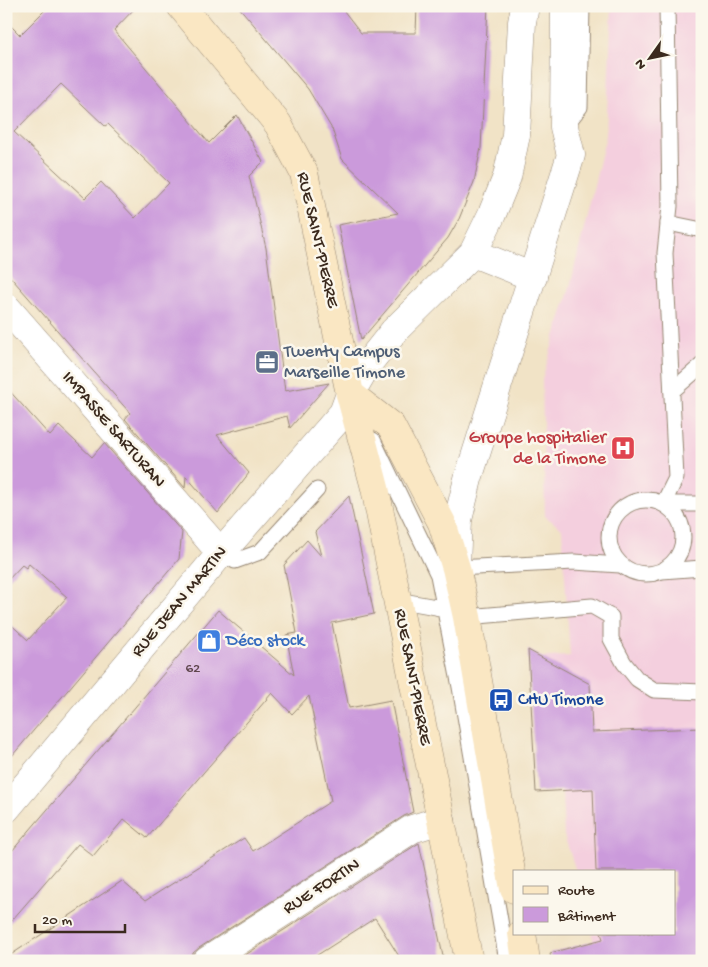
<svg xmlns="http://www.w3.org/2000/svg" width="708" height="967" viewBox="0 0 708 967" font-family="'Gochi Hand',sans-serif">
  <rect width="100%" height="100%" fill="#fbf7ec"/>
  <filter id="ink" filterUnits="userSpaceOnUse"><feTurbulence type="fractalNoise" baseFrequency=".02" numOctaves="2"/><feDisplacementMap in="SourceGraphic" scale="10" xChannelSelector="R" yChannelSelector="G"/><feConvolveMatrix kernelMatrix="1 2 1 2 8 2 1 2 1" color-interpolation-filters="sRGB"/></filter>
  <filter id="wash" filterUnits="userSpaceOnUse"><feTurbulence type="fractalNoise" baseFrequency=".0096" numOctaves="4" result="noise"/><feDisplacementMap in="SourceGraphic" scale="20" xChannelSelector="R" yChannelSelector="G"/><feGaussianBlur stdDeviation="1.12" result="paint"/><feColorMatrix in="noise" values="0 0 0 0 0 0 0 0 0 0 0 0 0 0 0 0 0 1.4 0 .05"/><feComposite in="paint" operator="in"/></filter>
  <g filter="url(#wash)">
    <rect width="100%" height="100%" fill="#f1e3c6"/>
    <polygon fill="#f4cfde" points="612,6 702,6 702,961 597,961 592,933 674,933 674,871 576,871 564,835 562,791 529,658 570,656 562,529 545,516 542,379 569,291 606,135"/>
    <g id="blocks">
      <g fill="#cb9adb" fill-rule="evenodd">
        <path d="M49,6H137L114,30L209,143L237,115L263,162L249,176L266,248L285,391L329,383L290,428L287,416L217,435L249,473L218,513L186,476L185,488L125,419L130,413L6,272V21L20,35ZM61,84L105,126L108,124L169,183L135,218L101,182L85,198L14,132Z"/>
        <polygon points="238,6 340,6 361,33 416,33 417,6 488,6 481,148 474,182 459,219 448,238 361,340 338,225 398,213 342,159 332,129 308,89"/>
        <polygon points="6,387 50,436 59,426 92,457 104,443 182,532 179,559 6,763 6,620 28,640 67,597 29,564 26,568 22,565 6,582"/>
        <polygon points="349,496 374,614 332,623 349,708 391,700 413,812 404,816 199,948 193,953 192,961 6,961 6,958 122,881 145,901 244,838 253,851 331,801 309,696 292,714 272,693 147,838 124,819 93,856 78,844 6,927 6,858 218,610 294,675 286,635 297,633 284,565 307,540 321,556 315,532"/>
        <polygon points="528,650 590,684 592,732 702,728 702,961 551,961 550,953 603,939 601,933 674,933 674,871 596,871 593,789 536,792"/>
        <polygon points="419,843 444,961 402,961 375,918 308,961 236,961"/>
      </g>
    </g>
  </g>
  <g filter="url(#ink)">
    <use href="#blocks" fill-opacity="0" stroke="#968672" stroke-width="1"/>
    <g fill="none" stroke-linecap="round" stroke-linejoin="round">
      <defs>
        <g id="service">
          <polyline points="667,6 670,206 665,253 676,478 663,504 702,504"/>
          <polyline points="565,126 580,107 582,6"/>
          <polyline points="668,223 702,230"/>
          <polyline points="672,391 702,365"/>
          <polyline points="373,440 438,575 460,687 507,961"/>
          <circle cx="646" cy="537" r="37"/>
          <polyline points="221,553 235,561 260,552 317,490"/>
          <polyline points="456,568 574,562 620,565"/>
          <polyline points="662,571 702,568"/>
          <polyline points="397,600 436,607 467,617 592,606 611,617 611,639 624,663 637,679 654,690 702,692"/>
        </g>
        <g id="minor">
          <polyline points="6,307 221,553"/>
          <polyline points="6,809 221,553 343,413 350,394"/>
          <polyline points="207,961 412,829 441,820"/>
        </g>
        <g id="tertiary">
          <polyline points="473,253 533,277"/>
          <polyline points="350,394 367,365 394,331 473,253 492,214 507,177 516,135 522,22 525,6"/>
          <polyline points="456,564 458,520 468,479 571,155 564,127 565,6"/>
        </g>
        <g id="secondary">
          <polyline points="181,6 278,124 304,173 350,394 375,488 469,961"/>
          <polyline points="350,394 391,426 442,523 456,568 467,617 514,889"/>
          <polyline points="522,933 526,961"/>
        </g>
      </defs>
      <use href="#service" stroke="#968672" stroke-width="17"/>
      <use href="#minor" stroke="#968672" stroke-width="29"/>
      <use href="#tertiary" stroke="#968672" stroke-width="29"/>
      <use href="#secondary" stroke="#968672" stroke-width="29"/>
      <use href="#service" stroke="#fff" stroke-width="15"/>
      <use href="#minor" stroke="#fff" stroke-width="28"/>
      <use href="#tertiary" stroke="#fff" stroke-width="28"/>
      <use href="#secondary" stroke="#fae7c3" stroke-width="28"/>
    </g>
  </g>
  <defs>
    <symbol id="office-square" viewBox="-11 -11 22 22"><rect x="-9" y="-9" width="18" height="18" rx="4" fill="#5c6f8a" stroke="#fbf7ec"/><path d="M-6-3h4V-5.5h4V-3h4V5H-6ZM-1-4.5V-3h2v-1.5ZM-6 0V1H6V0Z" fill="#fff"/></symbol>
    <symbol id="hospital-square" viewBox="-11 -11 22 22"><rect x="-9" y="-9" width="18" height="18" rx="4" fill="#e0444e" stroke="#fbf7ec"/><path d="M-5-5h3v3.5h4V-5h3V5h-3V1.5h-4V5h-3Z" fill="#fff"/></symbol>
    <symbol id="shop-square" viewBox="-11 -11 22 22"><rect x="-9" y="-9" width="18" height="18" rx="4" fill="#3f7fe0" stroke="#fbf7ec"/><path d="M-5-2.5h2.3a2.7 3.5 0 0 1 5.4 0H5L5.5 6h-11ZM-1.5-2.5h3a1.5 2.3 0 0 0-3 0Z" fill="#fff"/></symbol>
    <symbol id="bus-square" viewBox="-11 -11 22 22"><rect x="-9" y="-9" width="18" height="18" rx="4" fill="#1a4fb4" stroke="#fbf7ec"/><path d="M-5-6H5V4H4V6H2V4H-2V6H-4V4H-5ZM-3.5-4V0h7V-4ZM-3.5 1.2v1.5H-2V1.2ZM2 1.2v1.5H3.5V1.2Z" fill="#fff"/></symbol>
  </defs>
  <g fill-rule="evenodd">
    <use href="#office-square" x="253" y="348" width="28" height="28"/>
    <use href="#hospital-square" x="609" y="434" width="28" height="28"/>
    <use href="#shop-square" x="195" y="627" width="28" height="28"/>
    <use href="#bus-square" x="487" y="686" width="28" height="28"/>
  </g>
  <g text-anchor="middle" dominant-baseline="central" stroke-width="5" stroke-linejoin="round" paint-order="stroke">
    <g font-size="15" fill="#5f464d">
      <text x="193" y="669">62</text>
    </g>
    <g font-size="18" fill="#3b2a1e" stroke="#fbf7ec">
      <text transform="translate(317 240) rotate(77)">RUE SAINT-PIERRE</text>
      <text transform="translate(113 430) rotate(49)">IMPASSE SARTURAN</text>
      <text transform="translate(180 602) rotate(-50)">RUE JEAN MARTIN</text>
      <text transform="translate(412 677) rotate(79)">RUE SAINT-PIERRE</text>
      <text transform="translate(322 887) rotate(-33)">RUE FORTIN</text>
    </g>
    <g font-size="18" fill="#4e5e75" stroke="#fbf7ec" text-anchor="start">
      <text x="284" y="352">Twenty Campus<tspan x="284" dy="21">Marseille Timone</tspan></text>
    </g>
    <g font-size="18" fill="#be3a42" stroke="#fbf7ec" text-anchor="end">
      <text x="606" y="438">Groupe hospitalier<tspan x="606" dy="21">de la Timone</tspan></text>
    </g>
    <g font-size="18" fill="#366cbe" stroke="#fbf7ec" text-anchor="start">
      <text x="226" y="641">Déco stock</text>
    </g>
    <g font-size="18" fill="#164399" stroke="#fbf7ec" text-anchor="start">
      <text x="518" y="700">CHU Timone</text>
    </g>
  </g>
  <rect width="708" height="967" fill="none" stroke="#fbf7ec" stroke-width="25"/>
  <rect x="513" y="870" width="162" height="65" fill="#fbf7ec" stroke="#aea59a"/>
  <rect x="523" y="886" width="25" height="8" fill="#fae7c3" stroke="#aea59a"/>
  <text x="558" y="894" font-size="15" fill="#3b2a1e">Route</text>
  <rect x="523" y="907" width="25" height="15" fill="#cb9adb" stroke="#aea59a"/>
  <text x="558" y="920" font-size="15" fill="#3b2a1e">Bâtiment</text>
  <g transform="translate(650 58) rotate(237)" stroke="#fbf7ec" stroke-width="4" paint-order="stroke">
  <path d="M0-4L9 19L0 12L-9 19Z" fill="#3b2a1e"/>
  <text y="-8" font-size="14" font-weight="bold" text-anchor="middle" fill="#3b2a1e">N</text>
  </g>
  <path d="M35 924v8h90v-8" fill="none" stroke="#3b2a1e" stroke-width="2.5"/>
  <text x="42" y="924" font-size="15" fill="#3b2a1e" stroke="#fbf7ec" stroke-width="4" paint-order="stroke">20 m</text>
</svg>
